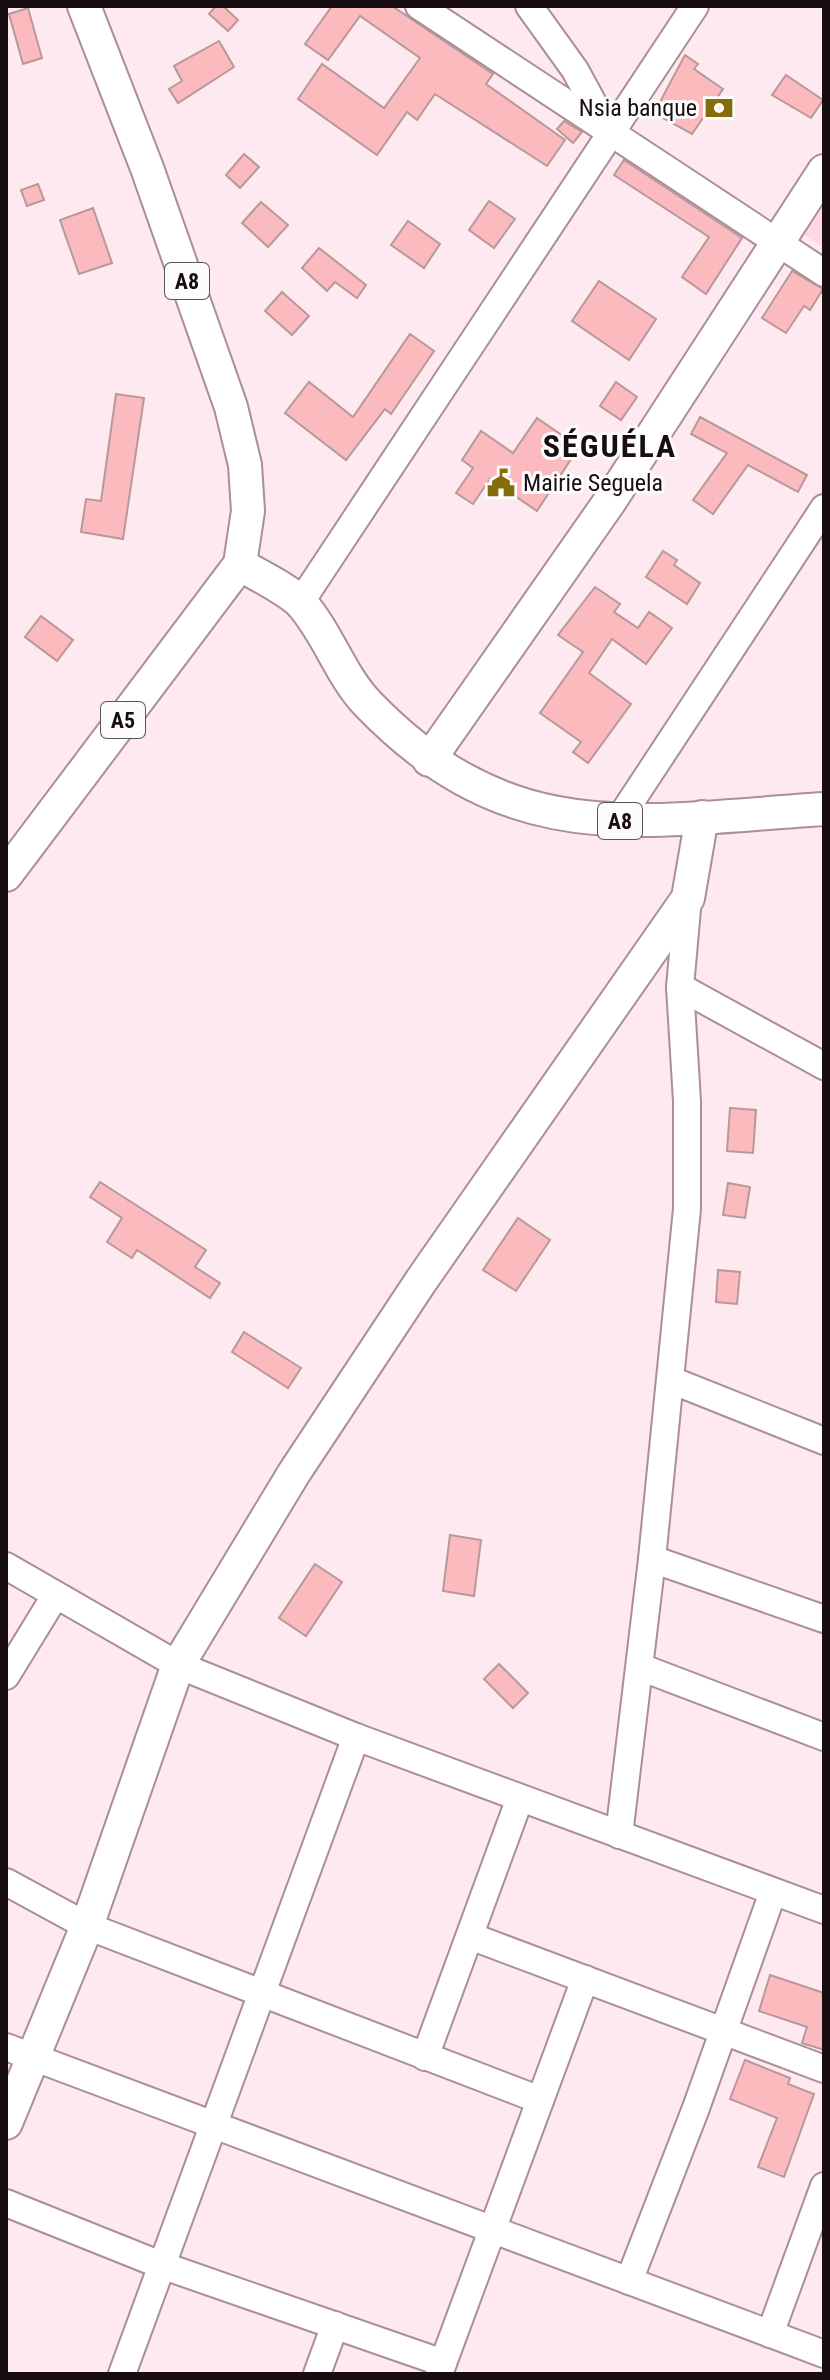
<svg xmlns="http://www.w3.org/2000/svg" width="830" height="2380" viewBox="0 0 830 2380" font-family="'Roboto Condensed',sans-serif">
  <rect width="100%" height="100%" fill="#fde9ef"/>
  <polygon fill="#fed6e4" points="824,190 824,248 798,230"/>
  <g fill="#fbbbbe" stroke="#b89899" stroke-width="2">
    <polygon points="216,6 223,6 238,20 228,31 209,14"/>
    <polygon points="332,6 392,6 493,74 486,84 565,140 547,166 435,94 417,120 407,112 377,155 298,99 322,64 384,108 420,58 360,16 328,60 305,44"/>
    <polygon points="28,8 42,58 23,64 9,14"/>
    <polygon points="219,41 234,67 178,103 169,89 182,81 174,66"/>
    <polygon points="685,55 698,64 694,69 723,89 692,134 654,113"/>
    <polygon points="786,75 823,100 811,118 772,95"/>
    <polygon points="564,121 582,132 573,143 557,129"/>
    <polygon points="244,154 259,167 240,188 226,175"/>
    <polygon points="624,160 742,238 706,294 682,277 709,237 614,175"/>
    <polygon points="38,184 44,200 27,206 21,190"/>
    <polygon points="489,201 515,219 494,248 469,230"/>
    <polygon points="261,202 288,225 268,247 242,223"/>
    <polygon points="93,208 112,263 79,274 60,220"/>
    <polygon points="408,221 440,244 424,268 391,245"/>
    <polygon points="319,248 366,285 357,298 335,282 327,291 302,268"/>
    <polygon points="792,271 823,289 810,310 804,306 786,333 762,318"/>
    <polygon points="599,281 656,319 629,360 572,321"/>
    <polygon points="282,292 309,316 292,335 265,311"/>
    <polygon points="410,334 434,351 391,414 385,409 346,460 285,413 309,382 353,417"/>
    <polygon points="616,382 637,397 621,420 600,406"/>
    <polygon points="116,394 144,398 123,539 81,532 86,499 101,501"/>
    <polygon points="700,417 807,475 798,492 748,465 713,514 693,500 727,453 691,434"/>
    <polygon points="537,418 579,447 537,511 490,479 473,504 456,493 473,468 462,460 481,431 513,453"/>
    <polygon points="663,551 677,560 674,565 700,583 687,604 646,577"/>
    <polygon points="595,587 620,604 614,612 638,628 649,612 672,628 646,664 612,639 589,673 631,704 588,763 573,752 581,742 540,713 583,652 558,635"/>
    <polygon points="41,616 73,640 57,661 25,637"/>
    <polygon points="730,1108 756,1110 753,1153 727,1151"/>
    <polygon points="100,1182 206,1250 195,1267 220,1283 210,1298 137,1250 132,1258 107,1242 122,1218 90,1197"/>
    <polygon points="728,1183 750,1187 745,1218 723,1215"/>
    <polygon points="518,1218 550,1240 516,1291 483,1270"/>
    <polygon points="718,1270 740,1272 737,1304 716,1302"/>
    <polygon points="244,1332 301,1368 288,1388 232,1352"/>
    <polygon points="450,1535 481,1540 474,1596 443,1591"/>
    <polygon points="315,1564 342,1582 306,1636 279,1618"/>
    <polygon points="499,1664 528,1693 513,1708 484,1679"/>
    <polygon points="770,1975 824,1993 824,2050 802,2043 807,2027 759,2011"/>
    <polygon points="745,2060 790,2078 788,2084 814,2094 784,2177 758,2167 777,2118 730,2099"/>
  </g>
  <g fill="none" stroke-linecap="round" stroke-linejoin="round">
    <defs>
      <g id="minor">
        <polyline points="419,6 824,273"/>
        <polyline points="529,6 575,70 608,131"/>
        <polyline points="300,603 695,6"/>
        <polyline points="618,821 824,508"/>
        <polyline points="680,987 824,1066"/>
        <polyline points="671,1380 824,1441"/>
        <polyline points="652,1559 824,1619"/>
        <polyline points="6,1566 178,1665 356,1737 824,1910"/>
        <polyline points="640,1667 824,1737"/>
        <polyline points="6,1676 55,1596"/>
        <polyline points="619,1835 652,1559 687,1209 687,1101 680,987 688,898"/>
        <polyline points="6,1882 87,1926 540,2100"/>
        <polyline points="470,1936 824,2069"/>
        <polyline points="6,2047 824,2354"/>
        <polyline points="425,2057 520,1798"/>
        <polyline points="6,2203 161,2265 443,2363"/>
        <polyline points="629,2281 696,2108 773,1892"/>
        <polyline points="770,2334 824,2186"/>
        <polyline points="122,2374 356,1737"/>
        <polyline points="317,2374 335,2325"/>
        <polyline points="439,2374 585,1979"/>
      </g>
      <g id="major">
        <path d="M240,564C258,576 286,588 301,603C328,633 340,675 368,704C511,852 638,821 824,809"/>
        <polyline points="429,760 610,501 824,171"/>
        <polyline points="6,875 240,564 248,511 245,465 231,407 147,168 84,6"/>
        <polyline points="6,2123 87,1926 178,1665 294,1473 421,1281 688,898 702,817"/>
      </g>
    </defs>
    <use href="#minor" stroke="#ab8e97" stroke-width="30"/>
    <use href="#major" stroke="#ab8e97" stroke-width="36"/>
    <use href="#minor" stroke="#fff" stroke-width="26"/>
    <use href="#major" stroke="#fff" stroke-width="32"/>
  </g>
  <defs>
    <symbol id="bank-bare" viewBox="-9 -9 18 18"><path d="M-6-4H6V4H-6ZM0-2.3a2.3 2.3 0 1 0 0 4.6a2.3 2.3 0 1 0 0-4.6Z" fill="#866d0c" stroke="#fcfcfc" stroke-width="2.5" paint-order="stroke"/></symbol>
    <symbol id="civic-bare" viewBox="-9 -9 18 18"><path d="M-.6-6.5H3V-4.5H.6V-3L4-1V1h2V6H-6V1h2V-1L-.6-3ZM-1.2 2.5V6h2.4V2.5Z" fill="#866d0c" stroke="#fcfcfc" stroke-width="2.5" paint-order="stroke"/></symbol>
  </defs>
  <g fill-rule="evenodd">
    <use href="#bank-bare" x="699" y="88" width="40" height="40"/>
    <use href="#civic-bare" x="481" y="463" width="40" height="40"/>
  </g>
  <g text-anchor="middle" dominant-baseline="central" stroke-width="6" stroke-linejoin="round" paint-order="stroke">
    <g fill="#fcfcfc" stroke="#5c5558" stroke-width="2">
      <rect x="165" y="263" width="44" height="36" rx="6"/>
      <rect x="101" y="702" width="44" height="36" rx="6"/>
      <rect x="598" y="803" width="44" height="36" rx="6"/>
    </g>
    <g font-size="22" font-weight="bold" fill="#180e11">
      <text x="187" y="281">A8</text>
      <text x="123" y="720">A5</text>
      <text x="620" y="821">A8</text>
    </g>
    <g font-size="24" fill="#180e11" stroke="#fcfcfc" text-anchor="end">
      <text x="697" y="108">Nsia banque</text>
      <text x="523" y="483" text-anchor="start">Mairie Seguela</text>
    </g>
    <g font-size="32" font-weight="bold" letter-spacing="2" fill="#180e11" stroke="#fcfcfc">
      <text x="610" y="446">SÉGUÉLA</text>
    </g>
  </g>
  <rect width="830" height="2380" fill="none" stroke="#180e11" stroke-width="16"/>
</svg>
